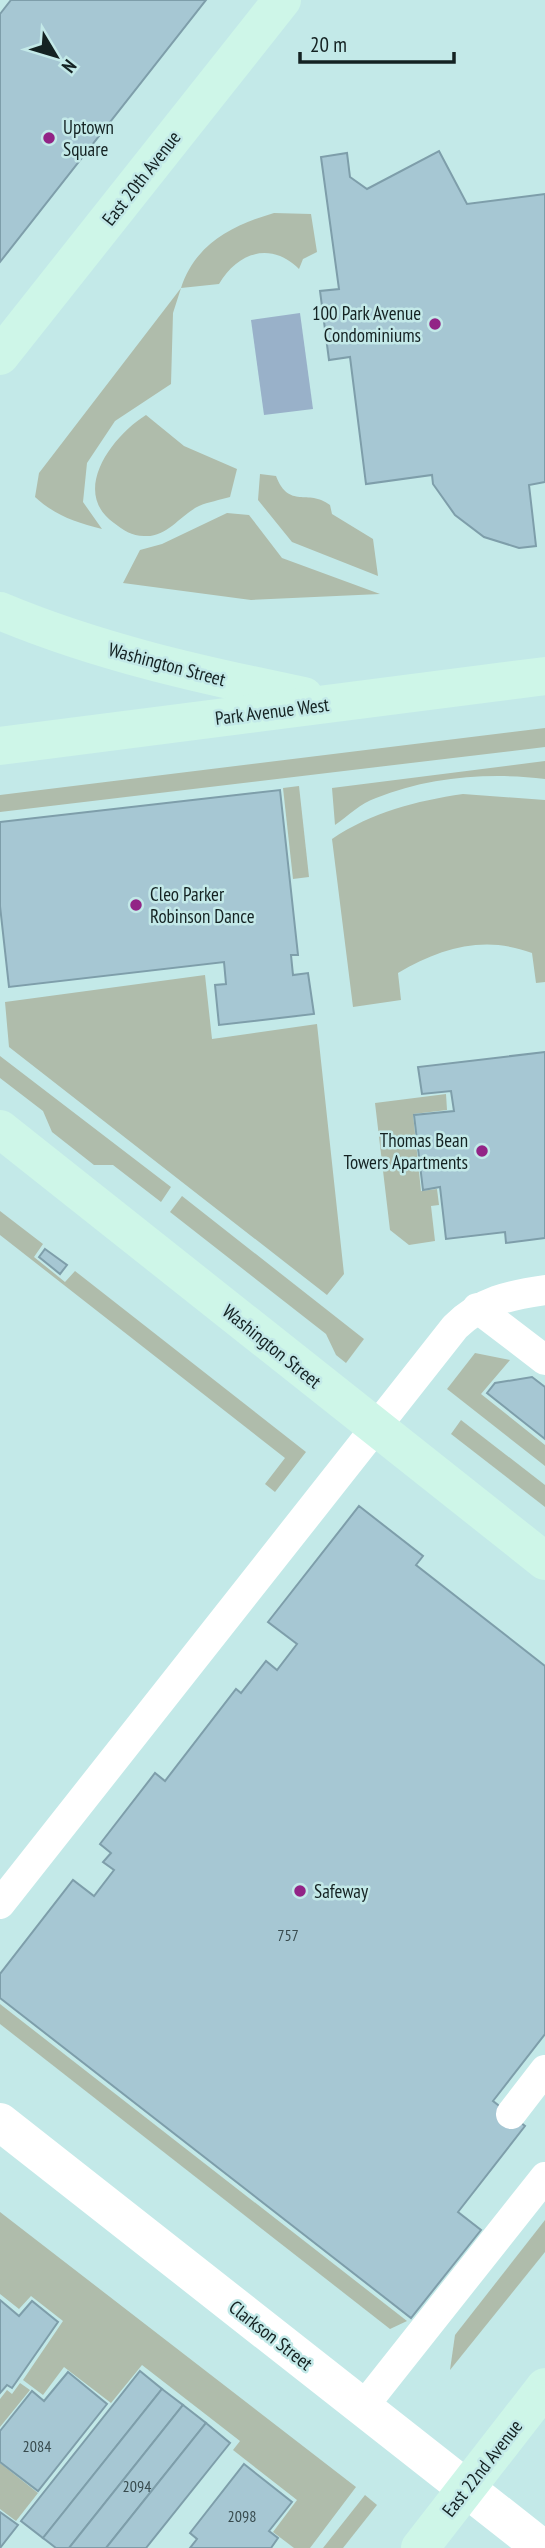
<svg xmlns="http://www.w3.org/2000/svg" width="545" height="2548" viewBox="0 0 545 2548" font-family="'PT Sans Narrow',sans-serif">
  <rect width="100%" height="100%" fill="#c3e9e8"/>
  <g fill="#afbcab">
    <path d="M274,213L311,214L317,252L303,259L299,269C271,241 238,252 219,284L181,288L173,313L171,384L115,421L87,463L83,502L102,529C75,522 56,516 35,497L39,473L181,288C195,244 233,225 274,213Z"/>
    <path d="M146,415L184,446L237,469L230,497C220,500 208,502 199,506C180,515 167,538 144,536C132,536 123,530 114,523C70,492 112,436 146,415Z"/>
    <path d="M260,474L276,476C289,510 308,488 330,505L332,514L373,539L378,576L292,542L258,500Z"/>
    <polygon points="227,513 249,515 282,558 380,594 251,600 123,583 140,550 162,544"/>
    <polygon points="545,728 545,747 0,812 0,795"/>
    <path d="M545,761V779C490,772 428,777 376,798C361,803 348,816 335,825L332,788Z"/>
    <polygon points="299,786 309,877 293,879 283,788"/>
    <path d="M463,794L545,800V982L536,983L532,953C484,935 441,948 398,973L401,1000L353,1007L332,839C372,812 416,801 463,794Z"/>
    <polygon points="205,975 212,1039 317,1024 344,1274 327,1295 9,1047 5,1002"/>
    <polygon points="0,1056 171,1187 161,1202 113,1165 94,1165 52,1132 43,1111 0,1078"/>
    <polygon points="446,1094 447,1110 413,1114 421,1191 437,1189 439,1205 431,1206 435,1241 409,1245 390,1230 375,1103"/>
    <polygon points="182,1196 364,1339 346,1363 336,1355 326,1334 170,1212"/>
    <polygon points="0,1211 43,1244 34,1257 65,1282 75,1271 306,1452 275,1492 265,1484 285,1458 0,1235"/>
    <polygon points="475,1353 510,1360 481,1394 545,1445 545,1466 447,1389"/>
    <polygon points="461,1420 545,1485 545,1507 451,1434"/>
    <polygon points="0,2004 407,2321 390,2329 0,2024"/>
    <polygon points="0,2212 356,2487 310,2548 294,2548 273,2532 297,2500 233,2450 240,2441 142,2365 111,2403 64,2367 43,2395 23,2380 63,2321 31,2296 19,2309 0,2294"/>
    <polygon points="545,2220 545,2252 450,2370 455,2335"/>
    <polygon points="20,2383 30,2390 0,2427 0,2399 7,2390 12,2394"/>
    <polygon points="0,2463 38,2493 16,2521 0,2509"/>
    <polygon points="365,2495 377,2505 343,2548 323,2548"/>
  </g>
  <polygon fill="#99b1c9" points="300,313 313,409 264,415 251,320"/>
  <g fill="#a6c7d3" stroke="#7e9eaa" stroke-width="2">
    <polygon points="11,0 206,0 0,262 0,14"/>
    <polygon points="439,151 467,204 545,194 545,482 529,485 536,546 519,548 484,537 455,515 433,484 432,475 366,484 350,357 329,360 320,291 339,289 321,157 347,153 350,177 367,189"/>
    <polygon points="280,790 298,955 291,955 293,975 308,973 314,1014 219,1025 215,985 226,984 224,962 9,987 0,906 0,822"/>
    <polygon points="545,1052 545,1238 506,1243 505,1232 446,1239 440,1187 423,1190 414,1115 454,1111 451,1091 422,1094 418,1067"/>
    <polygon points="45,1249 67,1265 60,1274 39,1257"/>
    <polygon points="532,1377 545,1387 545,1439 487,1393 495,1383"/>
    <polygon points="359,1506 423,1556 416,1565 545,1666 545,2034 493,2101 525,2126 458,2212 481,2230 411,2318 0,1998 0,1974 73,1880 94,1896 114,1870 103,1862 111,1853 100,1844 155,1773 165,1781 236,1689 241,1693 266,1661 277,1670 297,1644 268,1622"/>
    <polygon points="0,2300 19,2316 32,2301 58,2322 12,2388 7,2385 0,2393"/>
    <polygon points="140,2371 162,2389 43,2538 21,2521"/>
    <polygon points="68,2372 107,2404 38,2491 0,2462 0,2431 32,2391 44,2401"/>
    <polygon points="162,2389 183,2405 69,2548 56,2548 43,2538"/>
    <polygon points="183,2405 206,2423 106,2548 69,2548"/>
    <polygon points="206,2423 230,2443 146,2548 106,2548"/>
    <polygon points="244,2464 292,2502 269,2531 278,2538 271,2548 190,2548 197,2539 190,2533"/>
    <polygon points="0,2512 18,2525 0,2548"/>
  </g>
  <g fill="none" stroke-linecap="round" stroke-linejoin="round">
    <g stroke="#fff" stroke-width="30">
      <polyline points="477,1308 545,1360"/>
      <path d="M0,1904L455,1327C481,1301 510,1295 545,1290"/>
      <polyline points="511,2114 545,2070"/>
      <polyline points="363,2407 545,2177"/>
    </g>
    <polyline stroke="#fff" stroke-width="38" points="0,2122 542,2548"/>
    <g stroke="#cef6e8" stroke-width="38">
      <polyline points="0,356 282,0"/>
      <path d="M0,611C98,652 201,675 304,696"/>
      <polyline points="0,746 545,676"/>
      <polyline points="0,1129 545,1561"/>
      <polyline points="420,2548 545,2387"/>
    </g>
  </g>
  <g fill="#922486" stroke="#c3e9e8" stroke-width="2.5">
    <circle cx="49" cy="138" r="7"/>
    <circle cx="435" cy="324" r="7"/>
    <circle cx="136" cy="905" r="7"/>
    <circle cx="482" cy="1151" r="7"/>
    <circle cx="300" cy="1891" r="7"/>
  </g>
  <g text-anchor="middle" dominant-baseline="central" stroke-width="5" stroke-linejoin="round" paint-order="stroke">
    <g font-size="16" fill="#384b4e">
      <text x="288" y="1935">757</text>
      <text x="37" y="2446">2084</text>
      <text x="137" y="2486">2094</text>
      <text x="242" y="2516">2098</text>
    </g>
    <g font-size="19" fill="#142222" stroke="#c3e9e8" text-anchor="start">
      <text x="63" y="127">Uptown<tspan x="63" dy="22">Square</tspan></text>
      <text x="421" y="313" text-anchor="end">100 Park Avenue<tspan x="421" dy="22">Condominiums</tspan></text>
      <text x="150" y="894">Cleo Parker<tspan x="150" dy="22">Robinson Dance</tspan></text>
      <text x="468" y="1140" text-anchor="end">Thomas Bean<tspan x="468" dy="22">Towers Apartments</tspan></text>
      <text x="314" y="1891">Safeway</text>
    </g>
    <g font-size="19" fill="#142222" stroke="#c3e9e8">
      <text transform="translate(141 178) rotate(-52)">East 20th Avenue</text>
      <text transform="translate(167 664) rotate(15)">Washington Street</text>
      <text transform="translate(272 711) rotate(-7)">Park Avenue West</text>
      <text transform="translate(272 1346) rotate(39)">Washington Street</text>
      <text transform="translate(271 2335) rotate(38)">Clarkson Street</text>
      <text transform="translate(482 2468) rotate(-52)">East 22nd Avenue</text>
    </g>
  </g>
  <g transform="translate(56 56) rotate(128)" stroke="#c3e9e8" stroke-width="5" paint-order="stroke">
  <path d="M0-5L12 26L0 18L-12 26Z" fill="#142222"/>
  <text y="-10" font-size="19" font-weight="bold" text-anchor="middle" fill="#142222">N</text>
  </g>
  <path d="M300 52v10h154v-10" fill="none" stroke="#142222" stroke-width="3.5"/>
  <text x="310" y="52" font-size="21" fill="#142222" stroke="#c3e9e8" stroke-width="5" paint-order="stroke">20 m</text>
</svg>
